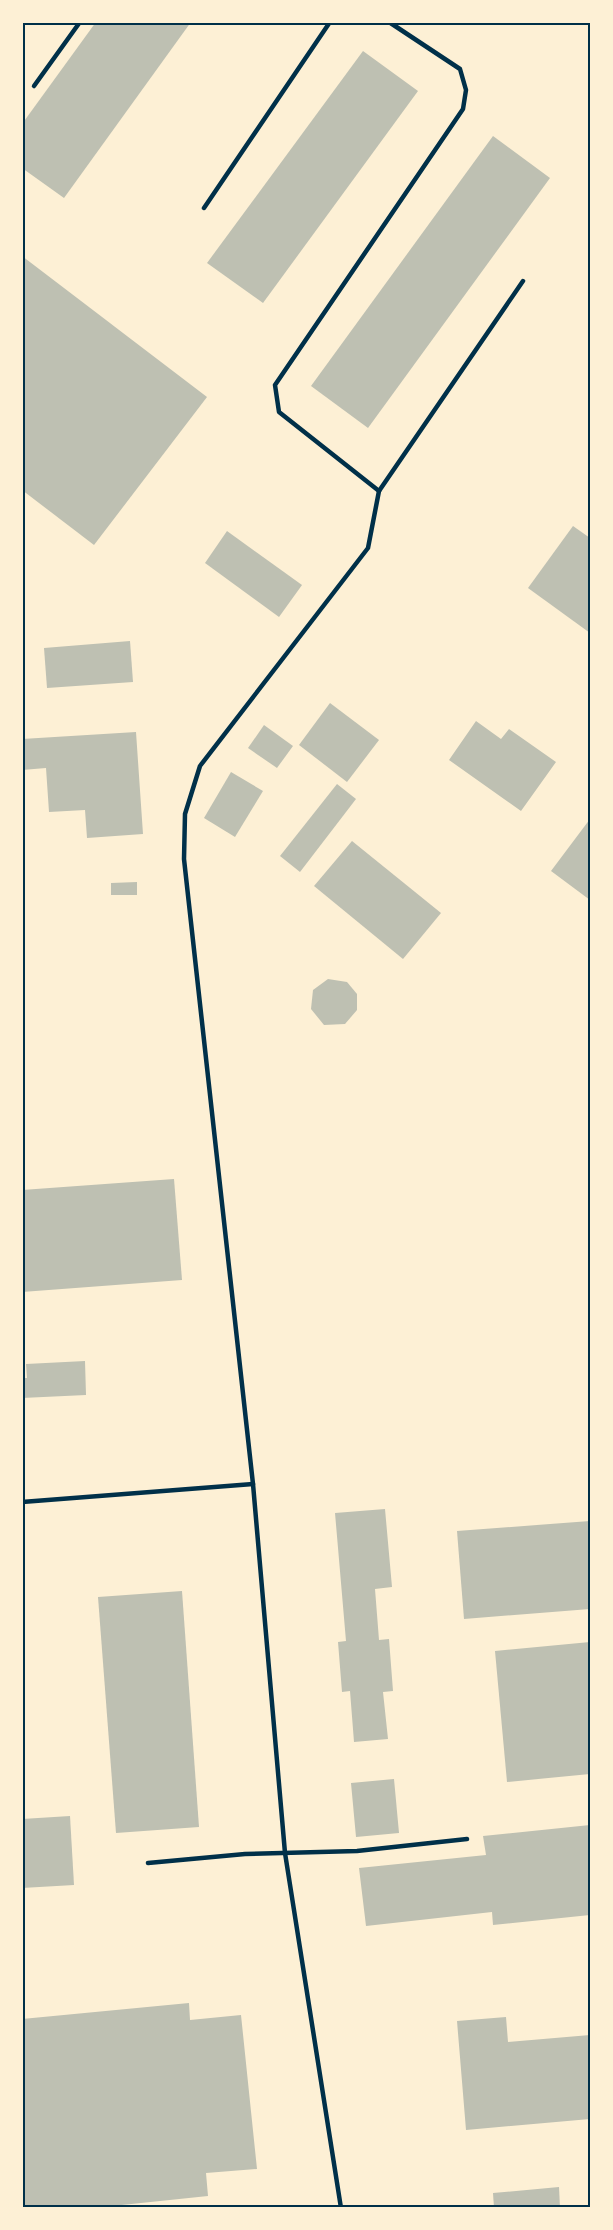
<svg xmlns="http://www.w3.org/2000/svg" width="613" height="2230" viewBox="0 0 613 2230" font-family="Literata,serif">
  <rect width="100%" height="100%" fill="#fdf0d5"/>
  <g fill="#bec0b2">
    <polygon points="96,22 191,22 64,198 22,168 22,124"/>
    <polygon points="363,51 418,91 263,303 207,263"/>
    <polygon points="493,136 550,178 368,428 311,386"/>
    <polygon points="22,256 207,397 94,545 22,490"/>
    <polygon points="573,526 590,538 590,633 528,588"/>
    <polygon points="227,531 302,585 279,617 205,563"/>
    <polygon points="130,641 133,682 47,688 44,648"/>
    <polygon points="330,703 379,740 347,782 299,745"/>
    <polygon points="476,721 501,739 509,729 556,762 521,811 449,760"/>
    <polygon points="264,725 293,746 277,768 248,748"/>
    <polygon points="136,732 143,834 87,838 85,810 49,812 46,768 22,770 22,739"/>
    <polygon points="231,772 263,791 235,837 204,818"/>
    <polygon points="337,784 356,799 300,872 280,856"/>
    <polygon points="590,819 590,900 551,871"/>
    <polygon points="352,841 441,913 403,959 314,886"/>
    <polygon points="137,882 137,895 111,895 111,883"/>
    <polygon points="328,979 347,982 357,994 357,1010 345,1024 324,1025 311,1009 313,990"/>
    <polygon points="174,1179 182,1280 22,1292 22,1190"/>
    <polygon points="85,1361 86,1395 22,1398 22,1378 27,1378 26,1364"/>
    <polygon points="385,1509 392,1587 375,1589 379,1640 389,1639 393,1691 383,1692 388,1739 354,1742 350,1691 342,1692 338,1642 346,1641 335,1513"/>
    <polygon points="590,1521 590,1609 464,1619 457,1531"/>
    <polygon points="182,1591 199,1827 116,1833 98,1597"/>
    <polygon points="590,1642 590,1774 507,1782 495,1651"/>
    <polygon points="394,1779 399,1833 356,1837 351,1783"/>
    <polygon points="70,1816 74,1885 22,1888 22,1819"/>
    <polygon points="590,1825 590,1915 493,1925 492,1912 366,1926 359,1868 486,1855 483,1836"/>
    <polygon points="189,2003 190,2020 241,2015 257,2169 206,2173 208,2196 93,2208 22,2208 22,2019"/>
    <polygon points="506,2017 508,2042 590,2035 590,2119 466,2130 457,2021"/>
    <polygon points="559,2187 560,2208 494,2208 493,2193"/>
  </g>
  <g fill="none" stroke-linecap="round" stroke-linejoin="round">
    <g stroke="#003049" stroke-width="4.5">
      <polyline points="34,86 80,22"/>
      <polyline points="204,208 330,22"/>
      <polyline points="379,491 279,412 275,385 463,109 466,90 460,69 389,22"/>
      <polyline points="22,1502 253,1484"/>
      <polyline points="148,1863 245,1854 357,1851 467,1839"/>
      <polyline points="341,2208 285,1853 253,1484 184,859 185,814 200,766 368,548 379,491 523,281"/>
    </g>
  </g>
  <rect width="613" height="2230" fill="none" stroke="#fdf0d5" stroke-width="48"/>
  <rect x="24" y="24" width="565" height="2182" fill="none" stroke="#003049" stroke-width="2"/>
</svg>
